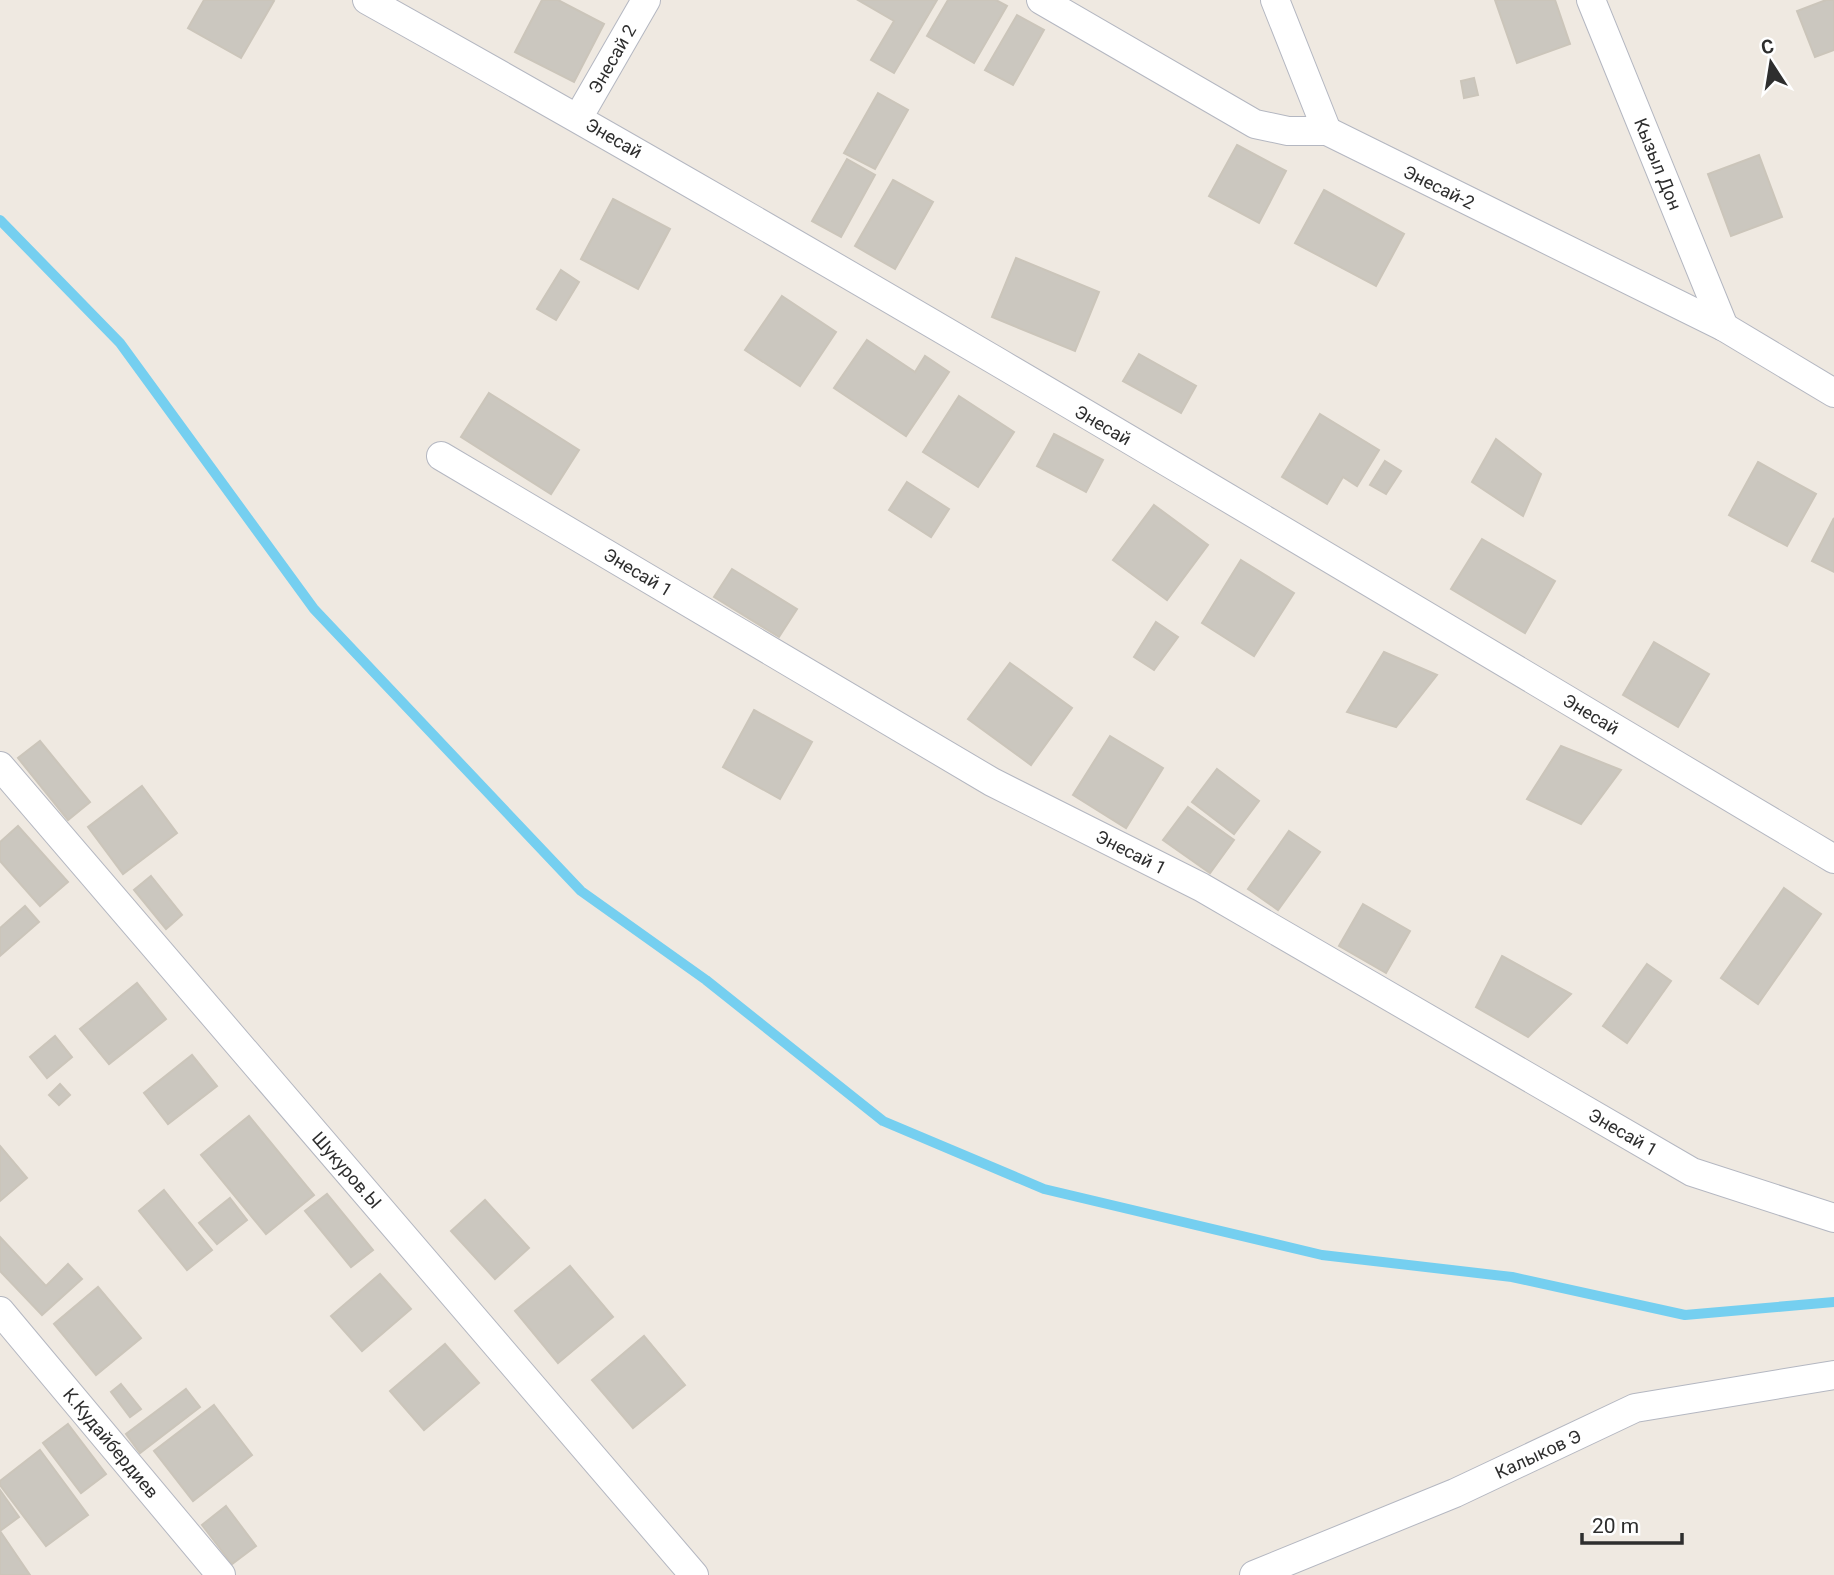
<svg xmlns="http://www.w3.org/2000/svg" width="1834" height="1575" viewBox="0 0 1834 1575" font-family="Roboto,sans-serif">
  <rect width="100%" height="100%" fill="#efe9e1"/>
  <g fill="none" stroke-linecap="round" stroke-linejoin="round">
    <polyline stroke="#75cff0" stroke-width="10" points="0,220 120,343 314,609 581,891 706,980 883,1121 1044,1189 1322,1255 1512,1277 1685,1315 1834,1302"/>
  </g>
  <g fill="#cbc7bf" stroke="#cbc5ba" stroke-width="2">
    <polygon points="204,0 272,0 274,1 241,58 188,28"/>
    <polygon points="542,0 558,0 604,24 574,82 515,52"/>
    <polygon points="858,0 937,0 894,73 871,60 894,21"/>
    <polygon points="948,0 996,0 1007,6 974,63 927,36"/>
    <polygon points="1495,0 1555,0 1570,44 1517,63"/>
    <polygon points="1826,0 1834,0 1834,50 1815,57 1797,11"/>
    <polygon points="1017,15 1044,30 1013,85 985,70"/>
    <polygon points="1474,78 1478,95 1464,98 1461,81"/>
    <polygon points="878,93 908,110 875,169 844,153"/>
    <polygon points="1237,145 1286,171 1259,223 1209,196"/>
    <polygon points="1759,155 1782,217 1731,236 1708,174"/>
    <polygon points="847,159 875,175 841,237 812,221"/>
    <polygon points="893,180 933,202 895,269 855,246"/>
    <polygon points="1324,190 1404,234 1376,286 1295,243"/>
    <polygon points="613,199 670,229 638,289 581,259"/>
    <polygon points="1016,258 1099,292 1075,351 992,317"/>
    <polygon points="561,270 579,282 556,320 537,309"/>
    <polygon points="782,296 836,332 800,386 745,350"/>
    <polygon points="867,340 915,372 925,356 949,372 906,436 834,388"/>
    <polygon points="1139,354 1196,386 1181,413 1123,381"/>
    <polygon points="489,393 579,450 551,494 461,437"/>
    <polygon points="959,396 1014,432 978,487 923,452"/>
    <polygon points="1320,414 1379,450 1357,486 1343,477 1327,504 1282,477"/>
    <polygon points="1054,434 1103,460 1086,492 1037,466"/>
    <polygon points="1496,439 1541,474 1523,516 1472,482"/>
    <polygon points="1385,461 1401,471 1386,494 1370,485"/>
    <polygon points="1758,462 1816,494 1787,546 1729,515"/>
    <polygon points="907,482 949,509 931,537 889,510"/>
    <polygon points="1154,505 1208,545 1167,600 1113,560"/>
    <polygon points="1834,518 1834,572 1812,561"/>
    <polygon points="1482,539 1555,581 1525,633 1451,589"/>
    <polygon points="1241,560 1294,593 1254,656 1202,623"/>
    <polygon points="732,569 797,609 779,637 714,597"/>
    <polygon points="1156,622 1178,637 1154,670 1134,657"/>
    <polygon points="1654,642 1709,674 1678,727 1623,695"/>
    <polygon points="1384,652 1437,675 1396,727 1347,712"/>
    <polygon points="1010,663 1072,708 1031,765 968,719"/>
    <polygon points="754,710 812,742 780,799 723,767"/>
    <polygon points="1110,736 1163,768 1126,828 1073,795"/>
    <polygon points="40,741 90,802 68,820 18,758"/>
    <polygon points="1561,746 1621,770 1581,824 1527,799"/>
    <polygon points="1217,769 1259,801 1234,834 1192,802"/>
    <polygon points="142,786 177,833 123,874 88,827"/>
    <polygon points="1188,807 1234,840 1210,873 1163,840"/>
    <polygon points="18,826 68,882 40,906 0,861 0,842"/>
    <polygon points="1289,831 1320,852 1278,910 1248,889"/>
    <polygon points="151,876 182,915 166,929 134,890"/>
    <polygon points="1784,888 1821,914 1758,1004 1721,978"/>
    <polygon points="1363,904 1410,931 1386,973 1339,946"/>
    <polygon points="25,906 39,922 0,956 0,928"/>
    <polygon points="1502,956 1571,994 1528,1037 1476,1007"/>
    <polygon points="1647,964 1671,981 1627,1043 1603,1026"/>
    <polygon points="137,983 166,1019 109,1064 80,1029"/>
    <polygon points="55,1036 72,1057 47,1078 30,1057"/>
    <polygon points="192,1055 217,1086 168,1124 144,1093"/>
    <polygon points="60,1084 70,1095 59,1105 49,1095"/>
    <polygon points="249,1116 314,1195 266,1234 201,1155"/>
    <polygon points="0,1146 27,1178 0,1201"/>
    <polygon points="164,1190 212,1250 187,1270 139,1211"/>
    <polygon points="327,1194 373,1250 351,1267 305,1211"/>
    <polygon points="230,1198 247,1220 217,1244 199,1223"/>
    <polygon points="485,1200 529,1248 495,1279 451,1231"/>
    <polygon points="0,1237 46,1286 68,1264 82,1279 42,1315 0,1271"/>
    <polygon points="570,1266 613,1317 558,1363 515,1311"/>
    <polygon points="380,1274 411,1309 362,1351 331,1316"/>
    <polygon points="98,1287 141,1338 96,1375 54,1324"/>
    <polygon points="644,1336 685,1385 633,1428 592,1380"/>
    <polygon points="445,1344 479,1383 424,1430 390,1391"/>
    <polygon points="121,1384 141,1409 130,1417 111,1392"/>
    <polygon points="186,1389 200,1407 140,1453 126,1434"/>
    <polygon points="214,1405 252,1455 193,1501 154,1451"/>
    <polygon points="68,1424 106,1474 81,1493 43,1443"/>
    <polygon points="40,1450 88,1515 46,1546 0,1485 0,1481"/>
    <polygon points="0,1490 19,1517 0,1531 30,1575 0,1575"/>
    <polygon points="226,1506 256,1546 232,1564 202,1525"/>
  </g>
  <g fill="none" stroke-linecap="round" stroke-linejoin="round">
    <defs>
      <g id="minor">
        <path d="M367,0C862,276 1347,569 1834,859"/>
        <polyline points="1041,0 1255,124 1288,131 1327,131 1724,327 1834,393"/>
        <polyline points="1275,0 1327,131"/>
        <polyline points="1591,0 1724,327"/>
        <polyline points="578,118 646,0"/>
        <polyline points="441,456 992,782 1201,887 1692,1172 1834,1218"/>
        <polyline points="0,766 694,1575"/>
        <polyline points="0,1311 221,1575"/>
        <polyline points="1254,1575 1455,1493 1635,1408 1834,1375"/>
      </g>
    </defs>
    <use href="#minor" stroke="#b4b7c1" stroke-width="30"/>
    <use href="#minor" stroke="#fff" stroke-width="28"/>
  </g>
  <g text-anchor="middle" dominant-baseline="central" stroke-width="5" stroke-linejoin="round" paint-order="stroke">
    <g font-size="18" fill="#2e2e2e" stroke="#fff">
      <text transform="translate(612 59) rotate(-60)">Энесай 2</text>
      <text transform="translate(614 138) rotate(30)">Энесай</text>
      <text transform="translate(1658 164) rotate(68)">Кызыл Дон</text>
      <text transform="translate(1439 187) rotate(26)">Энесай-2</text>
      <text transform="translate(1103 425) rotate(30)">Энесай</text>
      <text transform="translate(638 572) rotate(31)">Энесай 1</text>
      <text transform="translate(1591 714) rotate(31)">Энесай</text>
      <text transform="translate(1131 852) rotate(27)">Энесай 1</text>
      <text transform="translate(1623 1132) rotate(30)">Энесай 1</text>
      <text transform="translate(347 1170) rotate(49)">Шукуров.Ы</text>
      <text transform="translate(111 1443) rotate(50)">К.Кудайбердиев</text>
      <text transform="translate(1538 1454) rotate(-25)">Калыков Э</text>
    </g>
  </g>
  <g transform="translate(1771 63) rotate(348)" stroke="#ffffff" stroke-width="5" paint-order="stroke">
  <path d="M0-5L12 26L0 18L-12 26Z" fill="#2e2e2e"/>
  <text y="-10" font-size="19" font-weight="bold" text-anchor="middle" fill="#2e2e2e">С</text>
  </g>
  <path d="M1582 1533v10h100v-10" fill="none" stroke="#2e2e2e" stroke-width="3.5"/>
  <text x="1592" y="1533" font-size="21" fill="#2e2e2e" stroke="#ffffff" stroke-width="5" paint-order="stroke">20 m</text>
</svg>
